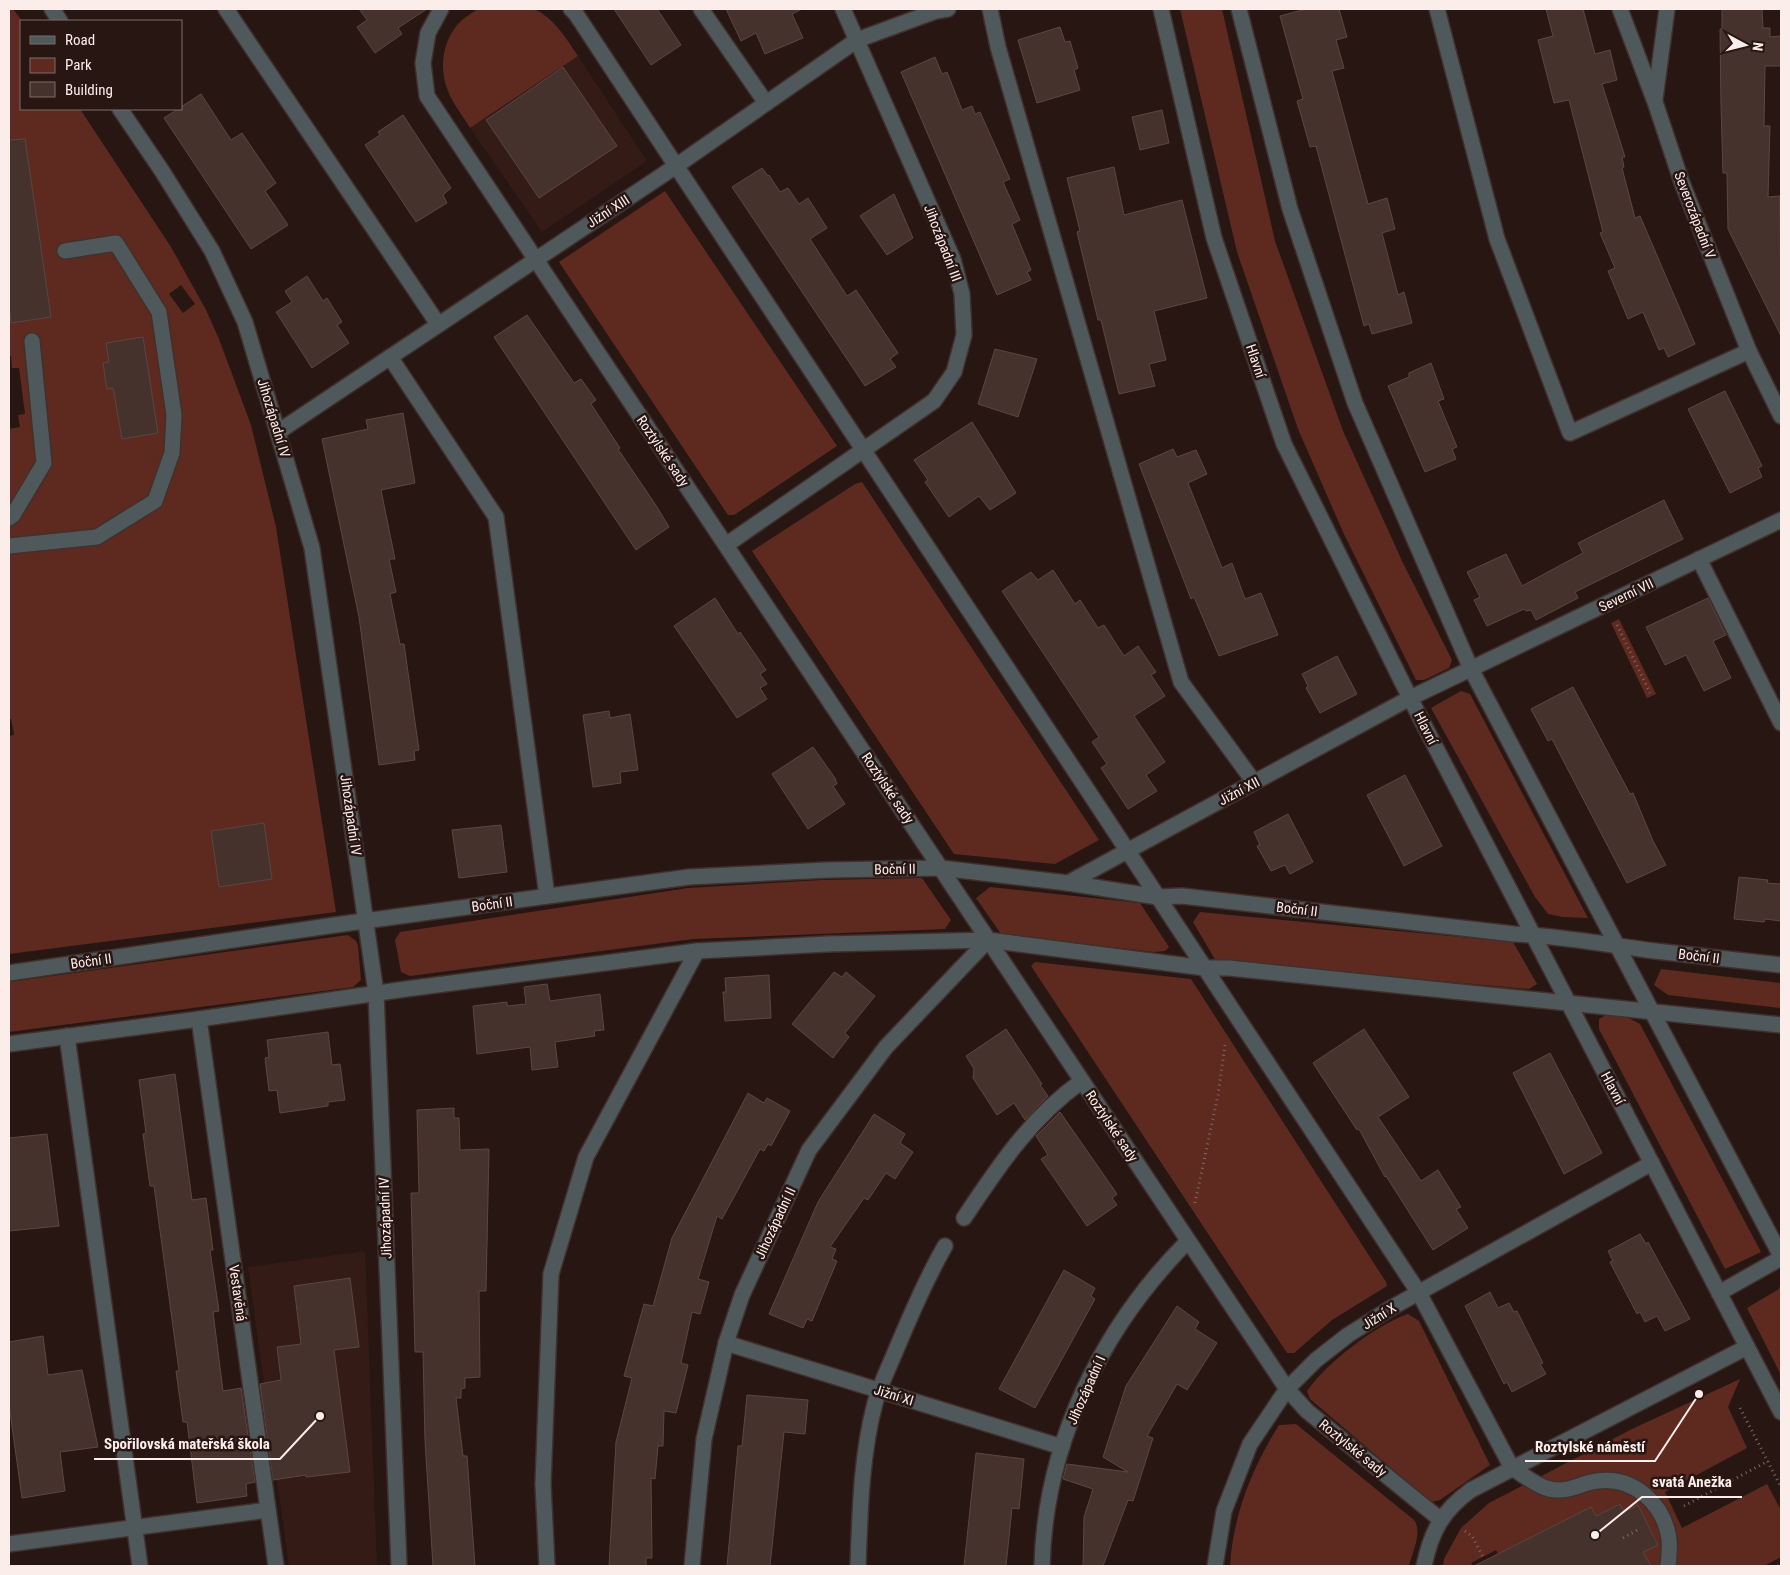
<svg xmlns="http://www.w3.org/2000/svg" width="1790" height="1575" viewBox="0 0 1790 1575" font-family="'Roboto Condensed',sans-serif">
  <rect width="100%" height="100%" fill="#281612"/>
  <g fill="#341b16">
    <polygon points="578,56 647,161 542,232 470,128"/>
    <polygon points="365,1251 377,1566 289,1566 248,1267"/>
  </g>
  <g fill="#5e2a20" fill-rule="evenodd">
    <path d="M9,9H13L22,21L21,109H80L171,247L206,310L219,339L251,425L276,527L336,912L9,954V736L14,735L11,719H9V429L20,427L18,415L25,414L19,368H12L11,356H9V305L11,323L51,317L32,187L9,191ZM181,285L195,304L183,313L169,294ZM143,337L158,433L122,439L113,388L107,389L103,363L109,362ZM263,823L271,879L219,886L211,831Z"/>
    <path d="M478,9H534C554,18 566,38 578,56L470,128C463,116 453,104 448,91C438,68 443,37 462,20C467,16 473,12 478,9Z"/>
    <polygon points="1180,9 1222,9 1275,241 1343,431 1403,563 1452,660 1449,668 1424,680 1416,680 1343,532 1298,429 1237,252"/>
    <polygon points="665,191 837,446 734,515 728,515 559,262"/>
    <polygon points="862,482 1099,840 1055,864 954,854 752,551 855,484"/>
    <polygon points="1619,619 1656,694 1647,698 1611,623"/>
    <polygon points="1461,691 1470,694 1588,918 1563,917 1548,914 1535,897 1431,708"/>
    <polygon points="922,878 951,920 945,929 693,939 410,976 401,972 395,940 400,932 688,888 823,880"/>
    <polygon points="990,887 1140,903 1169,947 1165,951 1154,952 1001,934 976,898"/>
    <polygon points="1200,912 1513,942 1537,984 1529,989 1216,961 1193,922"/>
    <polygon points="348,935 356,941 358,946 361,980 353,987 9,1032 9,982"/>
    <polygon points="1035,962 1191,979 1386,1282 1387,1286 1332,1320 1294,1353 1287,1353 1031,966"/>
    <polygon points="1661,969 1781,983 1781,1008 1668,995 1654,985"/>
    <polygon points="1608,1014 1625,1016 1640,1024 1761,1252 1725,1269 1599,1029 1599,1019"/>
    <polygon points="1779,1286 1781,1291 1781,1375 1747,1308 1779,1289"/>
    <path d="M1408,1314L1419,1321L1490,1465L1440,1500L1431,1502L1310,1399L1307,1391C1326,1363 1376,1325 1408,1314Z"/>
    <polygon points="1740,1379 1728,1407 1747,1448 1665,1492 1682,1528 1767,1484 1781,1510 1781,1557 1764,1566 1638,1566 1648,1561 1643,1552 1658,1544 1638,1505 1624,1512 1619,1504 1596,1516 1591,1507 1498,1554 1496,1550 1471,1563 1473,1566 1443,1566 1444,1559 1461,1528 1489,1503 1632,1429"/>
    <path d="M1296,1424L1414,1520C1423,1532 1412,1553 1409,1566H1230C1233,1515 1252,1468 1279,1425Z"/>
  </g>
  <g fill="#46322d" stroke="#5c4641">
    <polygon points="359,9 427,9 398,28 402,34 375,53 357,27 367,20"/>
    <polygon points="614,9 657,9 681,45 651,65"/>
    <polygon points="726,9 802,9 792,14 803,38 765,54 756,33 741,41"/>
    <polygon points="1306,9 1339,9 1347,37 1336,40 1344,68 1332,71 1368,204 1387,198 1395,229 1382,233 1398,295 1404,292 1412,323 1372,334 1369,324 1364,326 1316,146 1310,147 1297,101 1303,99 1280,16"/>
    <polygon points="1546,9 1583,9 1595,54 1610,50 1617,80 1602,84 1625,157 1622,157 1624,167 1622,168 1635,218 1640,216 1695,344 1668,357 1664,348 1659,350 1643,312 1628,319 1608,271 1615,268 1600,233 1603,232 1569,100 1554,103 1538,40 1553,36"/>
    <polygon points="1722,9 1762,9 1763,28 1770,28 1770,37 1781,36 1781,66 1765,66 1764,126 1770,126 1768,197 1780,196 1781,336 1728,229 1727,173 1723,173 1721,105 1720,29 1722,29"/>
    <polygon points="1060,27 1065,42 1070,41 1078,68 1074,70 1080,90 1037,103 1018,40"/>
    <polygon points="935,57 942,74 947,72 962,110 972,106 975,114 980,112 1010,179 1003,182 1020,220 1012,224 1031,270 1027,272 1031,280 997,295 901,72"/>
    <polygon points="563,67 617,146 539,198 486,120"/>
    <polygon points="201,94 231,140 242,133 276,183 265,191 288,225 251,249 164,118 178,109 181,109 181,107"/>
    <polygon points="1162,110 1169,143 1140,150 1132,117"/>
    <polygon points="403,115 451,188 443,195 447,203 416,222 365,145 380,135 378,132"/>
    <polygon points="25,139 51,317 11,323 9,305 9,140"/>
    <polygon points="1114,167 1124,215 1182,200 1207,298 1154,311 1166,360 1149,364 1155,386 1119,394 1101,320 1098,320 1077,232 1080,231 1067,178"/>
    <polygon points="762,168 768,176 769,175 780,192 788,188 799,204 808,198 827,228 810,239 847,296 856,290 898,353 890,359 896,367 865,386 732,187"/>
    <polygon points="894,194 913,238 887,255 860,216"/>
    <polygon points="307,276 323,301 327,298 342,322 337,325 349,343 312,368 276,312 292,302 285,291"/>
    <polygon points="527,315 574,383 581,379 596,400 591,404 620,448 618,449 657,507 669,527 636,550 494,337"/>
    <polygon points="143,337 158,433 122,439 113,388 107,389 105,377 103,363 109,362 106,343"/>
    <polygon points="995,349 1037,359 1018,417 978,404"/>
    <polygon points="1431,363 1444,399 1438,401 1457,447 1452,449 1456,459 1425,472 1388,386 1409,377 1409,373"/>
    <polygon points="1725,391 1762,466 1758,468 1762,477 1730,493 1688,409"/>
    <polygon points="403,413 415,483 381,490 395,559 389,559 396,592 390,594 400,644 404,644 419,750 414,751 415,760 379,765 359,617 322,439 368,429 366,420"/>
    <polygon points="972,422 1016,493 990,510 979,496 949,517 925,482 928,480 914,460"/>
    <polygon points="1173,449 1177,457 1196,450 1207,474 1188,483 1222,568 1232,563 1245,599 1261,593 1278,635 1219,656 1194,597 1191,599 1139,464"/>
    <polygon points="1664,500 1683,539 1575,592 1578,598 1536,620 1531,610 1526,611 1524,609 1487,626 1474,600 1480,597 1467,572 1506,554 1522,586 1583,553 1578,543"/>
    <polygon points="1053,570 1075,604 1080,600 1098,628 1104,625 1124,656 1138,646 1156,672 1151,675 1165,696 1134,716 1165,762 1146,775 1157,791 1128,809 1101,768 1107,764 1092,742 1099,737 1002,591 1031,572 1038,580"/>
    <polygon points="715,598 738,634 740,632 766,670 760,674 767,684 760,688 767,699 737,718 674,626"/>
    <polygon points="1708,598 1726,635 1713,641 1731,678 1704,691 1686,655 1665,665 1646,627"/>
    <polygon points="1337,656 1357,694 1320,713 1306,688 1308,686 1302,674"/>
    <polygon points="1573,687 1630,794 1633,793 1653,841 1666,865 1627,883 1552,739 1548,741 1531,709"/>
    <polygon points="609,711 610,718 630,714 638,770 620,772 621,783 593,787 583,715"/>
    <polygon points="813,747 835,778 837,784 833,786 845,804 808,829 772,774"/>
    <polygon points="1405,775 1442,846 1404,866 1367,795"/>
    <polygon points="1288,814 1313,862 1290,874 1285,865 1271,871 1257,846 1260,845 1254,832"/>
    <polygon points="264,823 272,879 219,887 211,831"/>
    <polygon points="501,825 507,872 459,878 452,830"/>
    <polygon points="1739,877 1768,880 1767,883 1781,884 1781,921 1765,919 1764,922 1734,919"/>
    <polygon points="834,972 842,977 846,972 875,996 845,1033 849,1037 833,1058 792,1024"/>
    <polygon points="769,975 771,1018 725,1021 723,992 726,992 725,978"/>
    <polygon points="547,984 550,1001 600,994 604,1030 594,1031 595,1036 555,1042 558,1067 532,1070 530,1047 477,1054 473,1006 507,1002 507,1006 526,1004 524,987"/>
    <polygon points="1006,1029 1042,1084 1040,1085 1048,1096 1025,1120 1014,1103 997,1115 973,1078 974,1069 966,1056"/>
    <polygon points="1364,1029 1409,1097 1378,1117 1421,1181 1438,1170 1461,1207 1456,1209 1468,1228 1433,1250 1386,1176 1385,1177 1359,1129 1357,1130 1313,1063"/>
    <polygon points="328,1032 332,1065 340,1064 345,1100 328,1102 328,1106 280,1113 277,1090 269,1091 265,1058 269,1057 267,1040"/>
    <polygon points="1550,1053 1602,1153 1564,1174 1513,1073"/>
    <polygon points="175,1074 192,1200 206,1198 213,1250 210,1250 219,1311 213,1312 223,1391 241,1388 255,1482 246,1484 247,1496 197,1503 187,1422 183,1422 176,1371 179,1371 154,1186 150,1186 146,1157 143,1134 146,1133 139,1080"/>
    <polygon points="748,1093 764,1103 767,1098 790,1111 771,1146 768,1144 764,1151 760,1149 722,1219 717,1216 698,1279 709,1282 700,1314 692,1312 681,1363 688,1365 676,1413 664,1411 663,1446 658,1446 655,1479 651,1478 652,1558 646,1558 646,1566 609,1566 616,1442 632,1378 624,1376 644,1304 653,1306 672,1238"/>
    <polygon points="454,1108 454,1118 459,1118 460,1150 489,1149 486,1291 479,1291 480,1377 465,1378 465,1388 461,1389 461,1398 456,1398 463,1456 467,1456 475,1566 433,1566 425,1441 423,1352 415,1352 411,1193 419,1193 417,1110"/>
    <polygon points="1060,1112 1117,1194 1112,1198 1117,1205 1087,1226 1041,1159 1048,1155 1036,1136"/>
    <polygon points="874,1114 905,1134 900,1143 913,1152 895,1179 886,1173 868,1200 864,1198 830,1247 836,1249 832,1259 837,1261 812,1321 807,1319 803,1328 769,1314 818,1202"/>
    <polygon points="47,1134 59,1226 9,1231 9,1138"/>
    <polygon points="1640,1234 1646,1244 1648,1242 1690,1319 1665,1331 1657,1316 1645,1322 1640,1312 1637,1314 1610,1262 1613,1261 1608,1251"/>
    <polygon points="1064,1270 1095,1288 1091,1296 1095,1299 1035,1408 999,1389"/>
    <polygon points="350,1278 359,1347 334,1350 350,1472 306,1477 306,1475 273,1480 260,1384 281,1380 277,1347 301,1344 294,1286"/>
    <polygon points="1490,1292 1498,1308 1509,1303 1514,1312 1517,1311 1543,1363 1540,1364 1546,1374 1512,1392 1507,1382 1504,1384 1465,1306"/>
    <polygon points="1177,1306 1199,1322 1195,1329 1217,1343 1187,1390 1177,1384 1147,1436 1153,1438 1133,1501 1128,1500 1103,1566 1083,1566 1084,1517 1093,1489 1063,1479 1067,1464 1128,1472 1103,1457 1126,1386"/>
    <polygon points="43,1336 48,1375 82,1370 98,1447 60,1452 65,1491 22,1498 9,1405 9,1342"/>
    <polygon points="747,1395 808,1400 805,1434 784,1432 770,1566 727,1566 738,1446 742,1446"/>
    <polygon points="976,1453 1024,1459 1019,1509 1012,1508 1006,1566 964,1566"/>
    <polygon points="1620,1504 1624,1512 1638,1505 1658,1545 1643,1552 1651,1566 1474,1566 1591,1507 1596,1516"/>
  </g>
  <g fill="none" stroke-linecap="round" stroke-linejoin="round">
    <defs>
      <g id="minor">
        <polyline points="52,9 60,21"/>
        <polyline points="226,9 438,324"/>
        <polyline points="441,9 428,33 423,63 427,96 1287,1389 1307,1411 1441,1520"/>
        <polyline points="571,9 576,14 1419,1293 1512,1468"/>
        <polyline points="701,9 766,103"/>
        <polyline points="990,9 998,47 1181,682 1254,782"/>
        <polyline points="1161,9 1214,238 1284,444 1410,698 1781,1412"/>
        <polyline points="1239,9 1290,209 1355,403 1471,669 1781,1256"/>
        <polyline points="1437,9 1497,239 1570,433 1749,351"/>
        <polyline points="1620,9 1655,102 1682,183 1749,351 1781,416"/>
        <polyline points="1655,99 1667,9"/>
        <polyline points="120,109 162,171 212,251 245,322 312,548 376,993 399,1566"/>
        <polyline points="390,357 496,517 547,896"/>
        <polyline points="278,432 676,166 857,40 936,11 948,9"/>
        <polyline points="9,518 13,515 44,463 32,341"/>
        <polyline points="726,545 934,401 954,372 964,335 962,294 953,259 843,9"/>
        <polyline points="9,546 97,537 155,501 172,453 174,415 159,312 116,243 65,251"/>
        <polyline points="1699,559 1781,723"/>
        <polyline points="1068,883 1410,698 1781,520"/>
        <path d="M9,973L342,924L689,877L827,870L941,868L1068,883L1158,897L1182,896L1514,934C1562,936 1608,945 1655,951C1697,956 1739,960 1781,965"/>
        <polyline points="199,1019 276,1566"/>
        <polyline points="67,1036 140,1566"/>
        <polyline points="9,1044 199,1019 406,989 697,951 827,944 988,940 1205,968 1229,968 1781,1025"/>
        <path d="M964,1218C998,1167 1031,1117 1082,1081"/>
        <polyline points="1719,1293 1781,1258"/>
        <polyline points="726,1343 1062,1447"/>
        <path d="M1512,1468C1527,1477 1542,1491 1560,1490C1573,1490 1585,1482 1597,1481C1634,1476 1664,1504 1669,1539C1670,1548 1669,1557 1668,1566"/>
        <polyline points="9,1544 268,1510"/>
        <polyline points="547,1566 543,1484 551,1274 586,1157 697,951"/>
        <polyline points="692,1566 704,1439 726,1343 742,1295 809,1150 886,1047 988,940"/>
        <path d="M858,1566C860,1512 861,1456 875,1403C880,1385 889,1367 896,1350C911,1314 926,1279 945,1246"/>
        <path d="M1042,1566C1045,1443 1102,1327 1188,1241"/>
        <polyline points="1215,1566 1224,1511 1250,1444 1287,1389 1316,1360 1348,1335 1391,1308 1652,1163"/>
        <path d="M1424,1566C1431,1532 1442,1511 1471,1490L1747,1347"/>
      </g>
    </defs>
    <use href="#minor" stroke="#41302c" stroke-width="18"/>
    <g stroke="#7a6966" stroke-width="3" stroke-dasharray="1 4" stroke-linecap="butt">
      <polyline points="1617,625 1650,693"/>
      <polyline points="1195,1203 1218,1095 1225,1045"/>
      <polyline points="1740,1408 1781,1487"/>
      <polyline points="1684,1506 1768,1461"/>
      <polyline points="1465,1531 1472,1536 1483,1557"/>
      <polyline points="1623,1538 1639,1529"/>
      <polyline points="1778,1566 1781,1564"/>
    </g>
    <use href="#minor" stroke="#4f595c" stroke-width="15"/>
  </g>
  <g text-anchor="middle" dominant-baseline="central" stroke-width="5" stroke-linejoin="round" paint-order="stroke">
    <g font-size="14" fill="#fbedea" stroke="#281612">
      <text transform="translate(608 211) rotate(-33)">Jižní XIII</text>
      <text transform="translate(1695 215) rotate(69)">Severozápadní V</text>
      <text transform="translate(943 243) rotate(69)">Jihozápadní III</text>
      <text transform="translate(1256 361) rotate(71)">Hlavní</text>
      <text transform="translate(274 418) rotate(73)">Jihozápadní IV</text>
      <text transform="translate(663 451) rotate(56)">Roztylské sady</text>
      <text transform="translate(1626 595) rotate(-26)">Severní VII</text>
      <text transform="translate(1426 728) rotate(63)">Hlavní</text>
      <text transform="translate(888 788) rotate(56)">Roztylské sady</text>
      <text transform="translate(1239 791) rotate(-28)">Jižní XII</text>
      <text transform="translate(351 815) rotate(82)">Jihozápadní IV</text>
      <text transform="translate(895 869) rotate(-1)">Boční II</text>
      <text transform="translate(492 904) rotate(-8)">Boční II</text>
      <text transform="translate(1297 909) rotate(7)">Boční II</text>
      <text transform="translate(1699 956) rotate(7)">Boční II</text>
      <text transform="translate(91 961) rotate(-8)">Boční II</text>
      <text transform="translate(1613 1088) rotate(62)">Hlavní</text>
      <text transform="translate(1112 1126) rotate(56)">Roztylské sady</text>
      <text transform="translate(385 1218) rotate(-92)">Jihozápadní IV</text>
      <text transform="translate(775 1223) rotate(-65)">Jihozápadní II</text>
      <text transform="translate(238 1293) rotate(82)">Vestavěná</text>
      <text transform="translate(1379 1316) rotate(-32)">Jižní X</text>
      <text transform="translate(1086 1390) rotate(-66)">Jihozápadní I</text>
      <text transform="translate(894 1395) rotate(17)">Jižní XI</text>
      <text transform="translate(1353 1448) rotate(39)">Roztylské sady</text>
    </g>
  </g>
  <path fill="none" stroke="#fbedea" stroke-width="2" d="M320 1416L280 1459H94M1699 1394L1655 1461H1525M1595 1535L1642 1497H1742"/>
  <g fill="#fbedea" stroke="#281612" stroke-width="2">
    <circle cx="320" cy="1416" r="5"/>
    <circle cx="1699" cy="1394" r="5"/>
    <circle cx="1595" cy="1535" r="5"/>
  </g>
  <g font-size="15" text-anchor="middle" font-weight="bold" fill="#fbedea" stroke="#281612" stroke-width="5" stroke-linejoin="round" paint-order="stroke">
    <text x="187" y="1449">Spořilovská mateřská škola</text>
    <text x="1590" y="1452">Roztylské náměstí</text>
    <text x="1692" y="1487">svatá Anežka</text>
  </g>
  <rect width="1790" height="1575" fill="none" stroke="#fbedea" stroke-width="20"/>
  <rect x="20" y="20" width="162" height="90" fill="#281612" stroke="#7c6c68"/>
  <rect x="30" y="36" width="25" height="8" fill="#4f595c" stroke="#7c6c68"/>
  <text x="65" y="45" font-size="15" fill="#fbedea">Road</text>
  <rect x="30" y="58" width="25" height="15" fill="#5e2a20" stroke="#7c6c68"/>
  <text x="65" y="70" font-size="15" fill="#fbedea">Park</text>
  <rect x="30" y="82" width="25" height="15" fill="#46322d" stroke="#7c6c68"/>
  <text x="65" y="95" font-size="15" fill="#fbedea">Building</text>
  <g transform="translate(1745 45) rotate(97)" stroke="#281612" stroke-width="4" paint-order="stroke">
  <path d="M0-4L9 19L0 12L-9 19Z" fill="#fbedea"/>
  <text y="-8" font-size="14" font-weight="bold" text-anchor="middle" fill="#fbedea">N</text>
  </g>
</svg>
